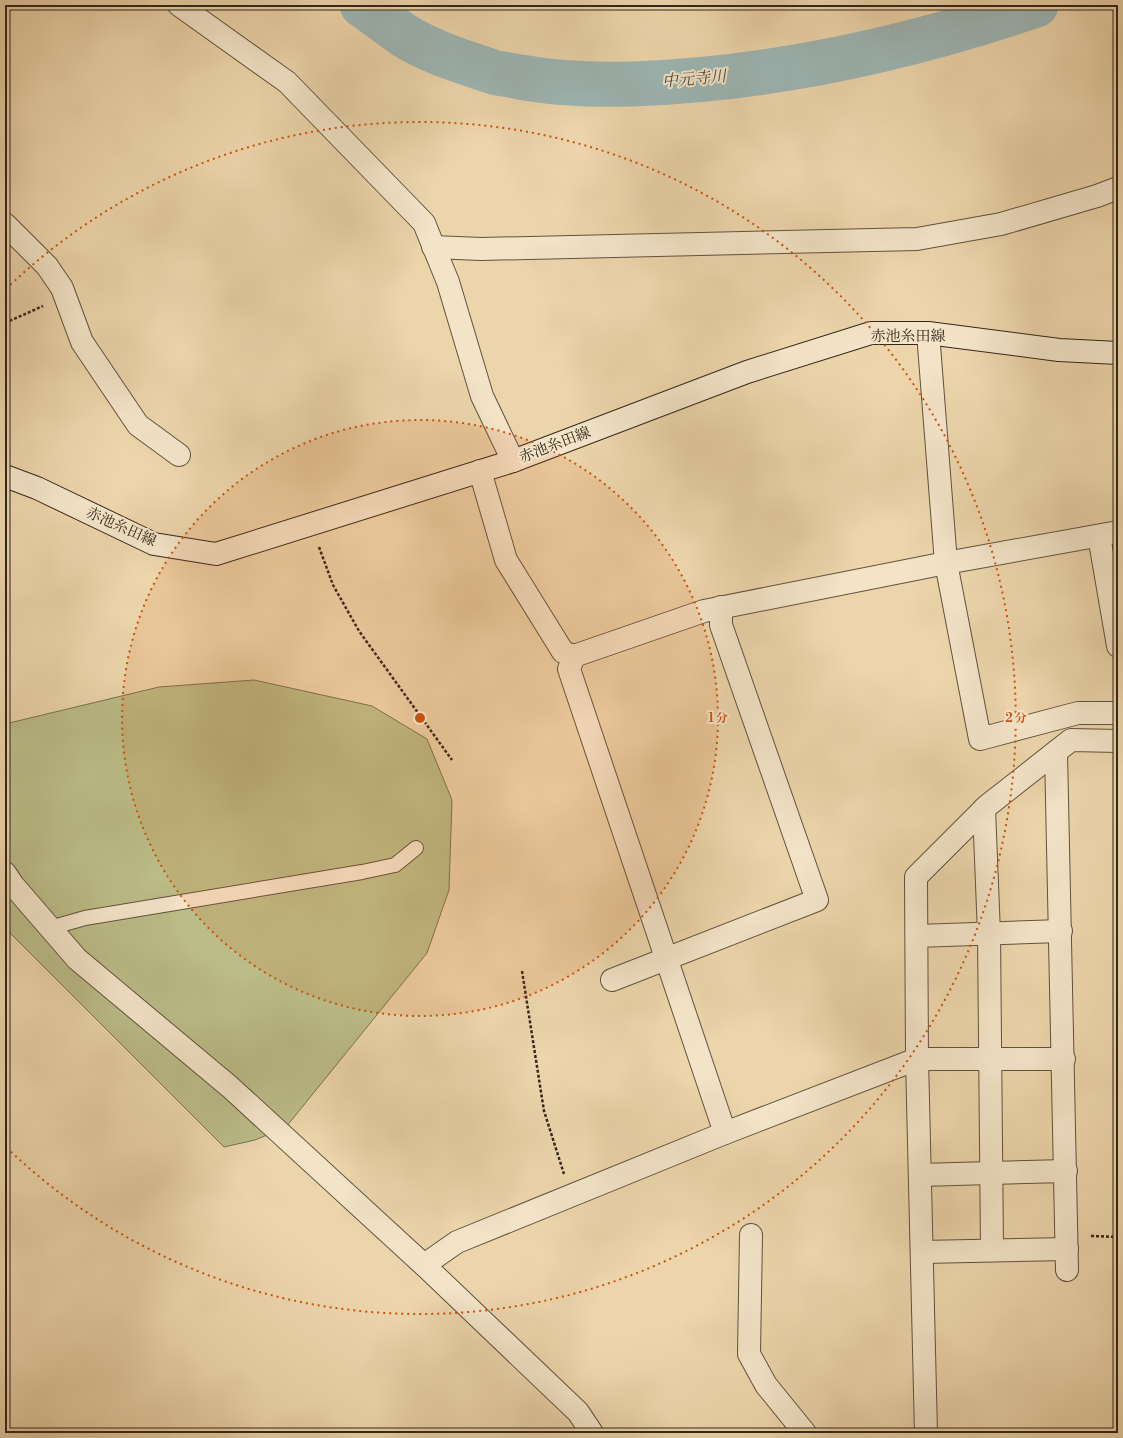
<svg xmlns="http://www.w3.org/2000/svg" width="1123" height="1438" viewBox="0 0 1123 1438" font-family="'Libre Bodoni','Noto Serif JP',serif">
  <rect width="100%" height="100%" fill="#ecd5ab"/>
  <filter id="stains"><feTurbulence type="fractalNoise" baseFrequency=".005" numOctaves="4"/><feColorMatrix values="0 0 0 0 .2 0 0 0 0 .09 0 0 0 0 .02 0 0 0 .5 -.17"/></filter>
  <radialGradient id="worn" r=".72"><stop offset=".6" stop-color="#630" stop-opacity="0"/><stop offset="1" stop-color="#630" stop-opacity=".3"/></radialGradient>
  <polygon fill="#bbbc87" stroke="#777150" points="254,680 372,706 427,739 452,800 449,890 427,953 286,1127 255,1140 224,1147 5,928 5,724 159,687"/>
  <g fill="none" stroke-linecap="round" stroke-linejoin="round">
    <path stroke="#9db6b4" stroke-width="45" d="M362,5C376,14 390,26 405,36C431,52 463,62 493,72C501,74 511,75 520,77C558,84 594,85 632,84C772,79 904,50 1036,5"/>
    <defs>
      <polyline id="service" points="50,928 85,918 362,872 395,865 416,848"/>
      <g id="minor">
        <polyline points="179,5 287,82 424,223 448,282 482,396 513,461"/>
        <polyline points="5,224 47,266 62,288 82,342 138,425 179,455"/>
        <polyline points="433,247 481,249 917,239 1001,224 1097,196 1118,188"/>
        <polyline points="928,333 946,563 980,739 1078,713 1117,713 1118,712"/>
        <polyline points="480,471 506,560 563,652 574,656"/>
        <polyline points="1099,536 1118,646"/>
        <polyline points="1056,752 1067,1270"/>
        <polyline points="984,809 989,934 992,1250"/>
        <polyline points="917,936 1061,931"/>
        <polyline points="612,980 817,900 721,625 721,607"/>
        <polyline points="725,1133 569,669 574,656 704,611 946,563 1118,532"/>
        <polyline points="920,1175 1066,1171"/>
        <polyline points="751,1235 749,1354 766,1385 805,1433"/>
        <polyline points="922,1252 1067,1249"/>
        <polyline points="424,1265 457,1242 725,1133 917,1059 1064,1059"/>
        <polyline points="926,1433 917,1059 916,877 987,806 1071,740 1118,741"/>
      </g>
      <polyline id="tertiary" points="5,873 13,885 77,959 230,1087 424,1265 578,1412 592,1433"/>
      <polyline id="secondary" points="5,476 37,488 154,544 216,554 513,461 747,372 871,333 928,333 1059,350 1118,353"/>
    </defs>
    <use href="#service" stroke="#61523d" stroke-width="16"/>
    <use href="#minor" stroke="#61523d" stroke-width="24"/>
    <use href="#tertiary" stroke="#61523d" stroke-width="24"/>
    <use href="#secondary" stroke="#332618" stroke-width="24"/>
    <g stroke="#332618" stroke-width="2.5" stroke-dasharray="3 2" stroke-linecap="butt">
      <polyline points="5,323 43,306"/>
      <polyline points="319,547 333,585 359,631 452,760"/>
      <polyline points="522,971 544,1111 564,1174"/>
      <polyline points="1091,1236 1118,1237"/>
    </g>
    <use href="#service" stroke="#f3e4c8" stroke-width="14"/>
    <use href="#minor" stroke="#f3e4c8" stroke-width="22"/>
    <use href="#tertiary" stroke="#f3e4c8" stroke-width="22"/>
    <use href="#secondary" stroke="#f3e4c8" stroke-width="22"/>
  </g>
  <circle cx="420" cy="718" r="298" fill="#cd510e" fill-opacity=".12"/>
  <g fill="none" stroke="#cd510e" stroke-width="2" stroke-dasharray="2 4">
    <circle cx="420" cy="718" r="298"/>
    <path d="M6 289A596 596 0 1 1 6 1147"/>
  </g>
  <g text-anchor="middle" dominant-baseline="central" stroke-width="4" stroke-linejoin="round" paint-order="stroke">
    <g font-size="15" fill="#332618" stroke="#f3e4c8">
      <text x="908" y="336">赤池糸田線</text>
      <text transform="translate(555 445) rotate(-21)">赤池糸田線</text>
      <text transform="translate(121 527) rotate(24)">赤池糸田線</text>
    </g>
    <g font-size="16" font-style="italic" fill="#4e4a3f" stroke="#f3e4c8">
      <text transform="translate(694 79) rotate(-5)">中元寺川</text>
    </g>
  </g>
  <circle cx="420" cy="718" r="6" fill="#cd510e" stroke="#f3e4c8" stroke-width="2"/>
  <g font-size="12" text-anchor="middle" font-weight="bold" fill="#cd510e" stroke="#f3e4c8" stroke-width="4" stroke-linejoin="round" paint-order="stroke">
    <text x="718" y="722">1 分</text>
    <text x="1016" y="722">2 分</text>
  </g>
  <rect width="1123" height="1438" fill="none" stroke="#ecd5ab" stroke-width="20"/>
  <rect x="6" y="6" width="1111" height="1426" fill="none" stroke="#332618" stroke-width="2"/>
  <rect x="10" y="10" width="1103" height="1418" fill="none" stroke="#332618"/>
  <rect width="100%" height="100%" filter="url(#stains)"/>
  <rect width="100%" height="100%" fill="url(#worn)"/>
</svg>
